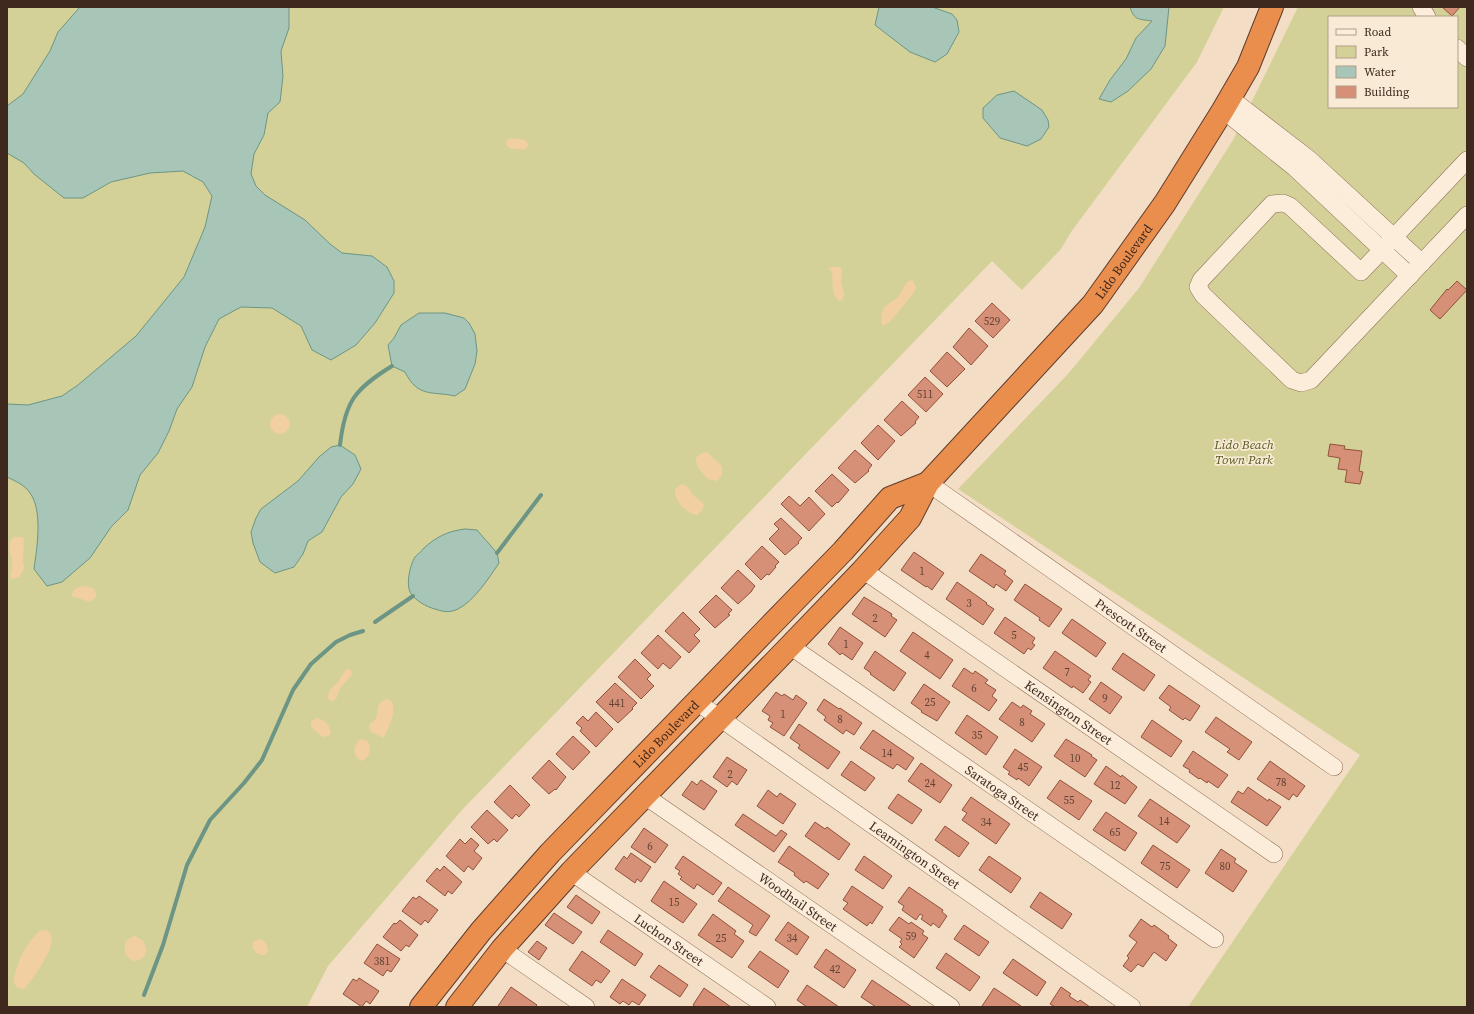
<svg xmlns="http://www.w3.org/2000/svg" width="1474" height="1014" viewBox="0 0 1474 1014" font-family="'Source Serif 4',serif">
  <rect width="100%" height="100%" fill="#f3dec5"/>
  <g fill="#d3d197" fill-rule="evenodd">
    <polygon points="7,7 1224,7 1197,62 1071,232 1061,249 1022,290 992,261 462,810 328,966 307,1007 7,1007"/>
    <path d="M1298,7H1467V1007H1188L1360,755L958,489L1068,374L1139,288L1233,140ZM1329,17H1457V107H1329Z"/>
  </g>
  <g fill="#f1cfa0">
    <polygon points="510,138 525,140 529,145 524,150 509,148 506,144 507,140"/>
    <path d="M829,267H839L842,269L841,282L844,294L843,299L840,301C831,297 833,281 832,272L829,269Z"/>
    <polygon points="910,280 913,281 916,287 913,294 890,322 882,326 881,316 884,307 898,297 907,282"/>
    <circle cx="280" cy="424" r="10"/>
    <path d="M707,452L722,466V476L717,481L708,479C700,471 686,455 707,452Z"/>
    <path d="M682,484L687,486L694,496L704,504L703,509L697,515C687,515 673,499 675,489Z"/>
    <path d="M15,537H22L24,539L23,562L24,567L23,571L19,577L13,579H11C9,573 13,569 12,563C12,554 4,543 15,537Z"/>
    <path d="M85,586L93,588L96,593V597L90,602L72,596C72,588 79,587 85,586Z"/>
    <polygon points="347,669 351,670 352,675 340,688 337,697 334,701 330,701 328,697 329,691 337,683 345,671"/>
    <path d="M387,699L392,701C397,714 388,728 384,738L371,732C366,722 373,724 376,718C380,710 374,703 387,699Z"/>
    <path d="M316,718C325,719 329,725 331,732L329,736L323,737L311,727V722Z"/>
    <path d="M360,739L367,741L370,746C370,753 368,759 361,761C353,756 352,746 360,739Z"/>
    <path d="M41,930C70,930 33,978 26,987L24,989L18,988L14,984C13,968 28,939 41,930Z"/>
    <path d="M135,936L143,941C149,951 146,960 134,961C122,957 121,939 135,936Z"/>
    <path d="M259,939C266,940 267,945 268,951L265,955C255,956 246,943 259,939Z"/>
  </g>
  <g fill="#a7c6b8" stroke="#6c9585">
    <path d="M80,7H289V28L281,51L283,76L280,102L268,113L264,135L254,154L251,174L256,186L265,195L305,220L330,244L342,253L372,256L387,267L394,281V293L375,323L356,345L331,360L312,350L301,326L272,308L241,307L219,319L205,347L192,387L177,409L169,431L158,453L140,475L128,510L111,527L90,558L62,582L47,586L34,569C37,547 43,511 30,493C25,485 15,481 7,477V404L28,405L62,396L78,385L136,336L184,277L205,227L212,196L203,182L183,171L150,173L111,182L83,198H64L34,174L24,163L7,153V106L23,94L50,51L58,32Z"/>
    <polygon points="879,7 932,7 952,14 957,20 959,32 947,54 935,62 910,52 875,25"/>
    <path d="M1130,7H1169L1165,46L1151,69L1128,91L1111,102L1099,99L1110,80L1126,59L1136,38L1152,21C1140,19 1134,21 1130,7Z"/>
    <polygon points="1014,91 1042,110 1048,120 1049,127 1041,139 1027,146 1000,138 983,118 983,108 997,95"/>
    <path d="M419,313H445L464,318L469,323L475,334L477,351L475,364L465,389L455,396C432,391 418,398 405,372L392,366L388,345L394,338L401,325Z"/>
    <polygon points="340,445 355,455 361,469 353,484 341,497 322,532 308,541 303,554 294,567 275,573 260,562 253,543 251,532 256,518 261,509 298,481 319,457 331,447"/>
    <path d="M465,529L477,530L497,553L499,563C489,578 474,601 458,609C449,613 444,612 435,609C427,607 414,600 410,592C406,583 410,565 415,557C418,554 422,551 424,548C436,537 448,531 465,529Z"/>
  </g>
  <g fill="none" stroke-linecap="round" stroke-linejoin="round">
    <g stroke="#6c9585" stroke-width="4">
      <path d="M340,445C345,401 355,389 392,366"/>
      <polyline points="497,553 541,495"/>
      <polyline points="375,622 413,596"/>
      <polyline points="144,995 163,945 187,865 210,820 244,783 262,760 293,690 311,664 336,642 350,635 363,631"/>
    </g>
  </g>
  <g fill="#d59077" stroke="#92513b">
    <polygon points="1442,7 1460,7 1452,16"/>
    <polygon points="1457,281 1467,290 1440,319 1430,310 1447,289 1448,290"/>
    <polygon points="992,303 1010,320 993,338 975,321"/>
    <polygon points="969,328 988,346 971,365 953,347"/>
    <polygon points="947,352 965,369 947,387 930,371"/>
    <polygon points="925,377 943,394 926,412 908,395"/>
    <polygon points="902,401 919,417 915,422 916,423 901,436 884,420"/>
    <polygon points="878,425 895,441 878,460 861,443"/>
    <polygon points="1330,444 1345,446 1344,449 1362,451 1359,471 1363,472 1360,484 1345,482 1347,470 1338,469 1340,458 1328,456"/>
    <polygon points="855,450 872,465 868,470 869,471 855,483 838,468"/>
    <polygon points="832,474 849,490 838,503 837,502 832,507 815,491"/>
    <polygon points="789,496 800,506 809,497 825,514 809,531 781,504"/>
    <polygon points="781,518 802,538 798,542 799,543 785,555 769,539 779,529 774,524"/>
    <polygon points="762,546 779,562 775,566 776,567 769,575 767,574 761,580 745,564"/>
    <polygon points="914,552 944,573 932,590 927,586 926,587 901,570"/>
    <polygon points="981,554 1006,571 1004,574 1013,581 1006,591 996,584 994,588 969,571"/>
    <polygon points="738,570 755,586 752,590 752,591 738,604 721,588"/>
    <polygon points="957,582 987,603 986,604 994,609 983,625 946,599"/>
    <polygon points="1025,584 1062,609 1049,627 1039,620 1040,618 1014,600"/>
    <polygon points="716,595 732,610 728,614 730,615 715,628 699,612"/>
    <polygon points="864,597 892,614 891,616 897,620 885,637 852,614"/>
    <polygon points="683,612 700,629 694,635 700,641 689,653 665,631"/>
    <polygon points="1005,617 1035,638 1032,643 1035,645 1031,650 1028,648 1024,654 994,633"/>
    <polygon points="1072,619 1106,643 1096,657 1062,633"/>
    <polygon points="840,627 863,643 852,660 842,653 840,655 828,644"/>
    <polygon points="913,632 953,660 940,679 900,651"/>
    <polygon points="658,635 681,657 670,669 663,663 658,669 641,653"/>
    <polygon points="875,651 906,673 894,691 870,674 871,673 864,668"/>
    <polygon points="1055,651 1091,676 1088,680 1091,682 1083,693 1073,686 1072,688 1043,668"/>
    <polygon points="1123,653 1155,675 1144,691 1112,669"/>
    <polygon points="635,659 651,675 647,679 654,686 641,699 618,677"/>
    <polygon points="964,668 973,674 975,671 988,680 985,683 996,690 992,696 997,700 989,711 952,686"/>
    <polygon points="1101,682 1122,697 1110,714 1089,699"/>
    <polygon points="615,683 637,703 632,708 633,709 618,723 596,702"/>
    <polygon points="924,684 950,702 937,721 921,712 922,711 911,703"/>
    <polygon points="1169,685 1200,706 1190,721 1185,718 1183,720 1169,710 1171,707 1159,698"/>
    <polygon points="776,692 782,696 784,694 793,700 796,695 807,703 784,736 770,727 773,723 768,720 770,716 762,711"/>
    <polygon points="824,699 839,709 840,708 862,723 854,735 846,730 843,734 824,720 826,717 817,710"/>
    <polygon points="1012,702 1021,708 1023,705 1032,711 1030,714 1045,724 1032,742 999,719"/>
    <polygon points="596,712 613,729 596,747 580,731 582,728 576,723 583,716 588,721"/>
    <polygon points="967,715 998,737 986,755 955,733"/>
    <polygon points="1216,717 1252,742 1239,760 1227,752 1230,749 1205,732"/>
    <polygon points="1152,720 1182,741 1171,757 1141,737"/>
    <polygon points="799,724 840,752 828,769 798,748 800,745 790,738"/>
    <polygon points="873,730 914,758 906,770 897,764 893,769 860,748"/>
    <polygon points="573,736 590,752 573,770 556,754"/>
    <polygon points="1066,739 1092,755 1091,756 1097,760 1085,777 1054,756"/>
    <polygon points="1015,749 1042,767 1029,786 1018,778 1017,780 1008,774 1010,772 1003,767"/>
    <polygon points="1193,751 1228,775 1218,788 1208,781 1207,783 1200,778 1199,779 1189,772 1190,770 1183,766"/>
    <polygon points="727,757 747,770 737,785 732,781 727,787 713,777"/>
    <polygon points="549,760 566,777 556,790 555,789 549,794 532,778"/>
    <polygon points="851,761 875,778 865,791 841,775"/>
    <polygon points="1270,761 1305,786 1297,797 1293,794 1289,800 1257,779"/>
    <polygon points="921,763 952,785 940,803 908,781"/>
    <polygon points="1106,766 1121,777 1122,775 1137,787 1125,804 1094,784"/>
    <polygon points="701,780 717,791 704,810 682,795 692,781 697,785"/>
    <polygon points="1060,780 1092,801 1079,820 1047,798"/>
    <polygon points="510,785 530,805 519,817 516,814 512,819 494,802"/>
    <polygon points="1248,787 1268,801 1269,799 1281,807 1267,826 1231,802 1238,791 1243,794"/>
    <polygon points="768,790 777,797 780,793 796,804 783,824 757,806"/>
    <polygon points="898,794 922,810 912,824 888,808"/>
    <polygon points="971,797 1010,824 996,844 962,820 967,813 962,810"/>
    <polygon points="1150,799 1190,826 1177,843 1138,816"/>
    <polygon points="487,810 508,830 497,842 494,839 488,844 471,827"/>
    <polygon points="1106,812 1137,833 1125,851 1093,830"/>
    <polygon points="743,814 776,836 781,830 787,834 774,852 735,825"/>
    <polygon points="815,822 825,829 827,827 850,844 839,860 805,836"/>
    <polygon points="945,826 969,843 959,857 935,840"/>
    <polygon points="644,828 668,845 655,863 631,847"/>
    <polygon points="471,838 479,845 474,851 482,858 473,870 468,866 464,872 446,856 460,839 465,844"/>
    <polygon points="1153,845 1190,870 1177,888 1141,863"/>
    <polygon points="789,846 829,874 818,889 806,881 804,883 794,875 795,873 778,862"/>
    <polygon points="1221,849 1236,859 1234,862 1247,871 1233,892 1205,873"/>
    <polygon points="631,853 651,867 641,882 637,879 635,883 615,869 624,856 627,859"/>
    <polygon points="683,856 722,883 713,895 697,884 694,889 680,879 682,877 678,874 680,871 675,868"/>
    <polygon points="864,856 892,876 883,889 855,870"/>
    <polygon points="989,856 1021,878 1011,893 979,870"/>
    <polygon points="444,866 462,882 452,894 448,891 445,896 426,881 437,868 440,871"/>
    <polygon points="664,881 697,904 683,923 651,901"/>
    <polygon points="852,886 883,907 872,924 870,922 867,926 843,909 848,903 843,900"/>
    <polygon points="728,887 770,916 756,936 749,932 753,925 718,901"/>
    <polygon points="909,887 943,910 942,912 947,916 939,928 933,923 931,926 921,919 923,916 920,914 916,920 902,910 904,906 898,902"/>
    <polygon points="1040,892 1072,914 1062,929 1030,907"/>
    <polygon points="576,895 600,912 592,924 567,907"/>
    <polygon points="419,896 438,910 428,923 425,920 421,925 402,911 413,897 416,899"/>
    <polygon points="554,913 582,932 573,944 545,925"/>
    <polygon points="713,914 736,931 734,934 744,941 732,958 698,935"/>
    <polygon points="899,917 909,924 911,922 924,931 922,934 928,938 914,958 899,947 902,944 900,942 902,939 889,930"/>
    <polygon points="1141,919 1152,927 1154,925 1169,936 1168,938 1177,945 1166,961 1154,952 1143,967 1138,964 1131,972 1123,966 1129,958 1127,956 1137,942 1129,936"/>
    <polygon points="400,920 418,935 409,947 406,945 401,951 383,937 394,923 396,924"/>
    <polygon points="788,922 809,937 797,955 775,940"/>
    <polygon points="964,925 989,942 979,956 954,939"/>
    <polygon points="608,930 643,954 635,966 600,942"/>
    <polygon points="537,941 547,948 539,960 528,952"/>
    <polygon points="377,944 400,959 391,972 387,970 383,976 364,963"/>
    <polygon points="826,949 856,970 844,988 814,967"/>
    <polygon points="582,951 610,971 601,983 596,980 592,986 569,970"/>
    <polygon points="760,951 789,971 778,988 748,967"/>
    <polygon points="946,953 980,977 970,991 936,968"/>
    <polygon points="1013,959 1046,982 1037,996 1003,973"/>
    <polygon points="659,965 688,985 680,997 650,977"/>
    <polygon points="359,978 379,991 370,1004 366,1001 362,1007 343,994 353,979 357,981"/>
    <polygon points="622,979 646,995 639,1005 632,1001 629,1005 623,1001 620,1004 610,997"/>
    <polygon points="872,980 912,1007 876,1007 861,997"/>
    <polygon points="807,985 839,1007 807,1007 797,1000"/>
    <polygon points="511,987 537,1005 535,1007 500,1007 498,1006"/>
    <polygon points="1061,987 1071,994 1069,996 1078,1002 1080,1000 1090,1007 1055,1007 1050,1004"/>
    <polygon points="704,988 731,1007 696,1007 693,1005"/>
    <polygon points="994,988 1021,1006 1020,1007 984,1007 982,1006"/>
  </g>
  <g fill="none" stroke-linecap="round" stroke-linejoin="round">
    <defs>
      <g id="minor">
        <polyline points="1421,7 1427,17"/>
        <polyline points="1457,48 1467,58"/>
        <polyline points="1230,98 1309,159 1422,263"/>
        <polyline points="1223,110 1295,168 1410,276"/>
        <polyline points="1467,160 1361,272 1290,206 1283,203 1272,204 1201,280 1198,287 1203,295 1292,380 1301,383 1311,380 1467,215"/>
        <path id="s1" d="M928,483L1334,767"/>
        <path id="s2" d="M863,570L1274,854"/>
        <path id="s3" d="M790,646L1215,939"/>
        <path id="s4" d="M697,702L1132,1007"/>
        <path id="s5" d="M645,796L951,1007"/>
        <path id="s6" d="M571,872L767,1007"/>
        <polyline points="502,949 586,1007"/>
      </g>
      <g id="highway">
        <path id="s7" d="M421,1007L481,931L550,853L770,626L843,551L890,498L928,483"/>
        <path id="s8" d="M457,1007L502,949L571,872L790,646L863,570L910,518L928,483L1093,304L1165,203L1223,110L1248,67L1272,7"/>
      </g>
    </defs>
    <use href="#minor" stroke="#906e58" stroke-width="18"/>
    <use href="#highway" stroke="#5e3c2d" stroke-width="24"/>
    <use href="#minor" stroke="#fcedda" stroke-width="17"/>
    <use href="#highway" stroke="#ea8e4e" stroke-width="22"/>
  </g>
  <g text-anchor="middle" dominant-baseline="central" stroke-width="3.5" stroke-linejoin="round" paint-order="stroke">
    <g font-size="11" fill="#644334">
      <text x="992" y="321">529</text>
      <text x="925" y="394">511</text>
      <text x="922" y="571">1</text>
      <text x="969" y="603">3</text>
      <text x="875" y="618">2</text>
      <text x="1014" y="635">5</text>
      <text x="846" y="644">1</text>
      <text x="927" y="655">4</text>
      <text x="1067" y="672">7</text>
      <text x="974" y="688">6</text>
      <text x="1105" y="698">9</text>
      <text x="930" y="702">25</text>
      <text x="617" y="703">441</text>
      <text x="783" y="714">1</text>
      <text x="840" y="719">8</text>
      <text x="1022" y="722">8</text>
      <text x="977" y="735">35</text>
      <text x="887" y="753">14</text>
      <text x="1075" y="758">10</text>
      <text x="1023" y="767">45</text>
      <text x="730" y="774">2</text>
      <text x="1281" y="782">78</text>
      <text x="930" y="783">24</text>
      <text x="1115" y="785">12</text>
      <text x="1069" y="800">55</text>
      <text x="1164" y="821">14</text>
      <text x="986" y="822">34</text>
      <text x="1115" y="832">65</text>
      <text x="650" y="846">6</text>
      <text x="1165" y="866">75</text>
      <text x="1225" y="866">80</text>
      <text x="674" y="902">15</text>
      <text x="911" y="936">59</text>
      <text x="721" y="938">25</text>
      <text x="792" y="938">34</text>
      <text x="382" y="961">381</text>
      <text x="835" y="969">42</text>
    </g>
    <g font-size="13" fill="#3f291e" stroke="#f9ead5">
      <text stroke="none"><textPath href="#s8" startOffset="1002">Lido Boulevard</textPath></text>
      <text stroke="none"><textPath href="#s1" startOffset="248">Prescott Street</textPath></text>
      <text stroke="none"><textPath href="#s2" startOffset="250">Kensington Street</textPath></text>
      <text stroke="none"><textPath href="#s7" startOffset="367">Lido Boulevard</textPath></text>
      <text stroke="none"><textPath href="#s3" startOffset="258">Saratoga Street</textPath></text>
      <text stroke="none"><textPath href="#s4" startOffset="266">Leamington Street</textPath></text>
      <text stroke="none"><textPath href="#s5" startOffset="186">Woodhail Street</textPath></text>
      <text stroke="none"><textPath href="#s6" startOffset="119">Luchon Street</textPath></text>
    </g>
    <g font-size="13" font-style="italic" fill="#575d22" stroke="#f9ead5">
      <text x="1244" y="444">Lido Beach<tspan x="1244" dy="15">Town Park</tspan></text>
    </g>
  </g>
  <rect width="1474" height="1014" fill="none" stroke="#3f291e" stroke-width="16"/>
  <rect x="1328" y="16" width="130" height="92" fill="#f9ead5" stroke="#af9d8c"/>
  <rect x="1336" y="29" width="20" height="6" fill="#fcedda" stroke="#af9d8c"/>
  <text x="1364" y="36" font-size="12" fill="#3f291e">Road</text>
  <rect x="1336" y="46" width="20" height="12" fill="#d3d197" stroke="#af9d8c"/>
  <text x="1364" y="56" font-size="12" fill="#3f291e">Park</text>
  <rect x="1336" y="66" width="20" height="12" fill="#a7c6b8" stroke="#af9d8c"/>
  <text x="1364" y="76" font-size="12" fill="#3f291e">Water</text>
  <rect x="1336" y="86" width="20" height="12" fill="#d59077" stroke="#af9d8c"/>
  <text x="1364" y="96" font-size="12" fill="#3f291e">Building</text>
</svg>
